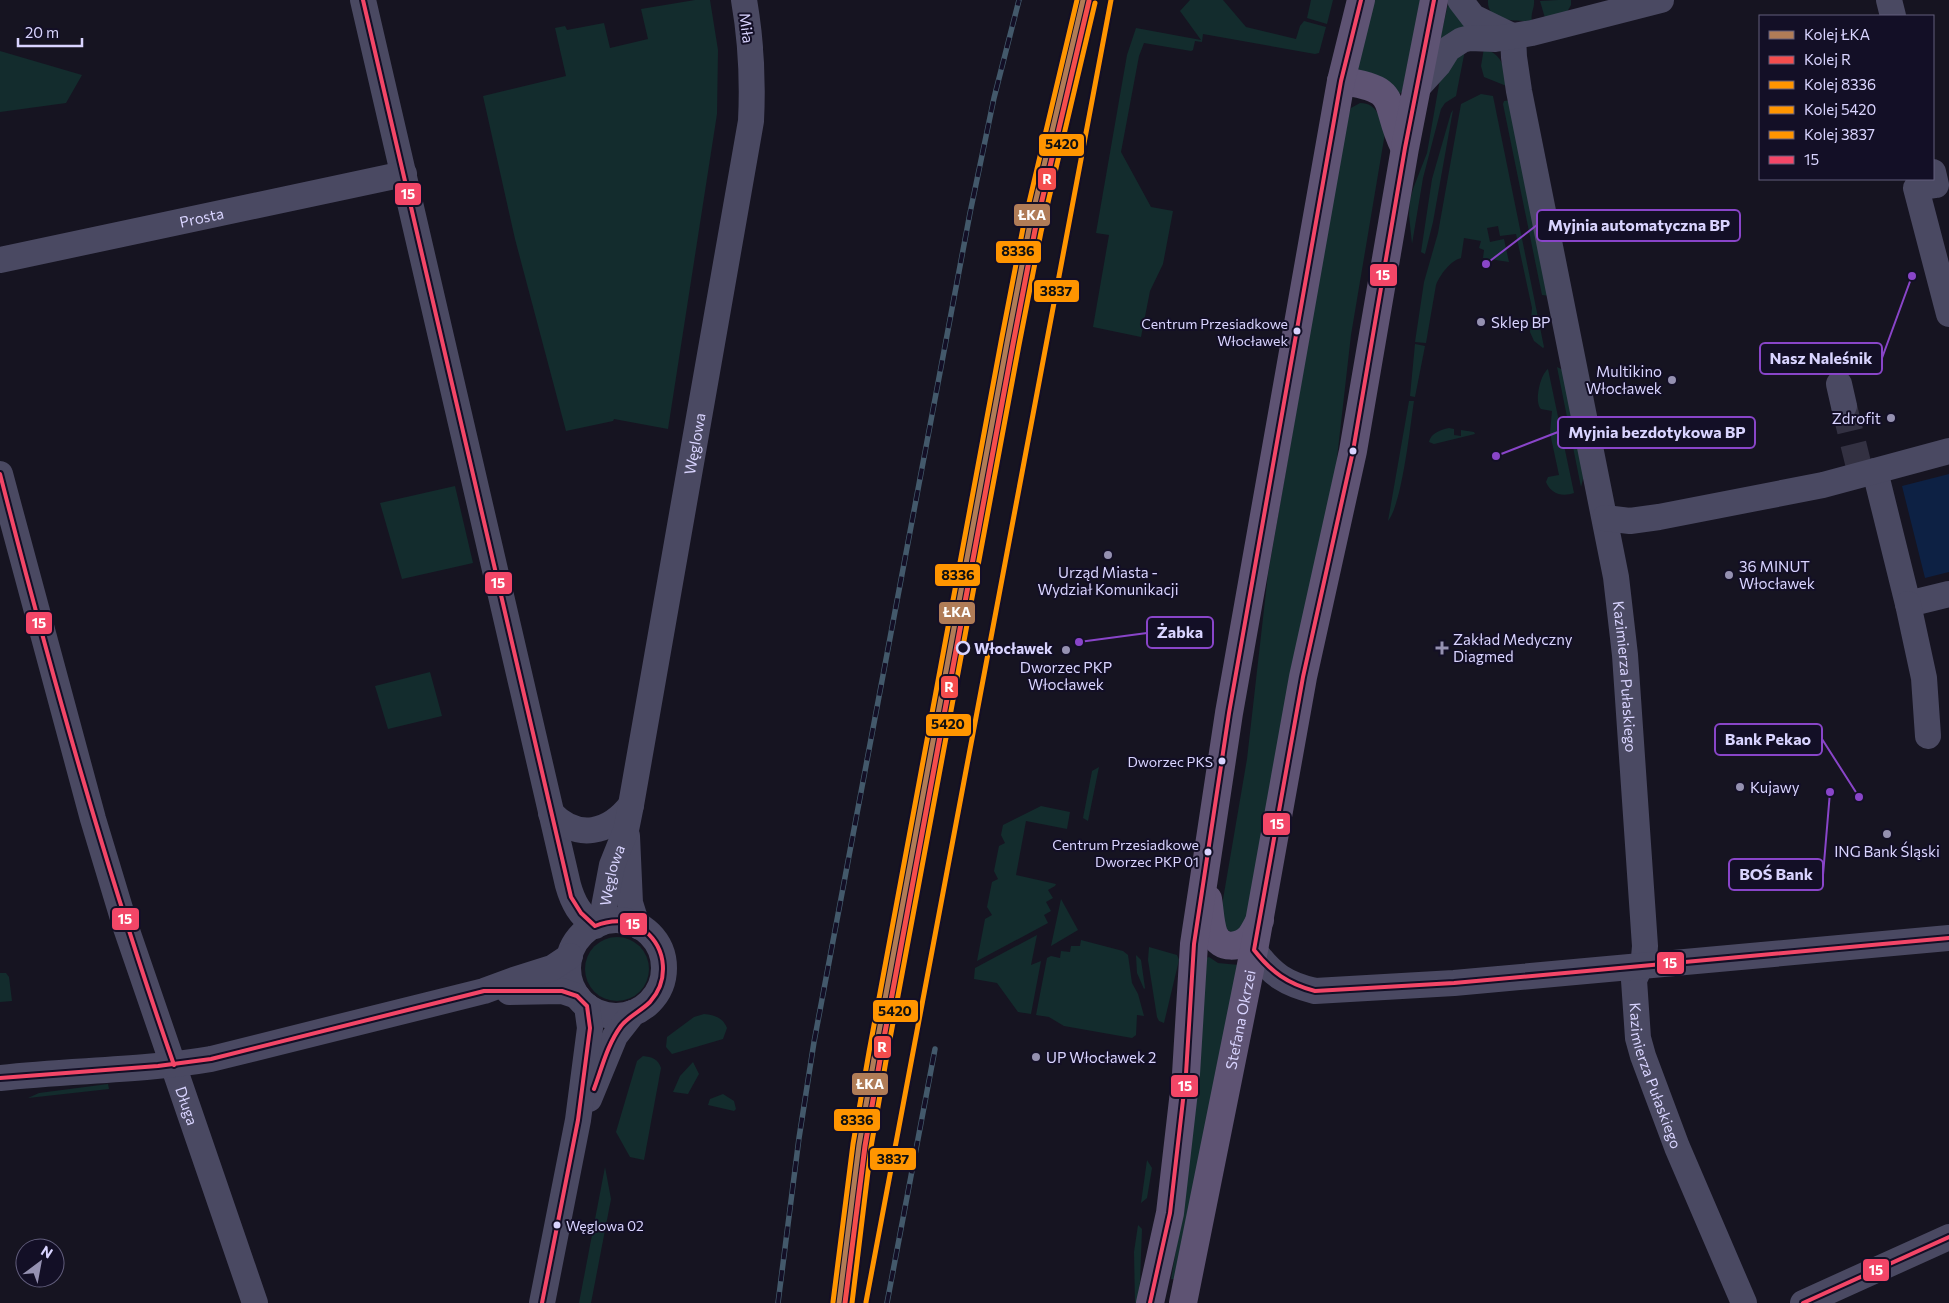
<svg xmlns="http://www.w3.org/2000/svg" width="1949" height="1303" viewBox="0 0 1949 1303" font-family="Commissioner,sans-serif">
  <rect width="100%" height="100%" fill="#161421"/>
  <g fill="#132c2d">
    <polygon points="695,0 710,0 718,50 717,114 668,429 614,419 613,421 566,431 515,239 483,96 566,76 555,28 565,26 567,30 604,23 610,48 648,39 641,9"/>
    <polygon points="1190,0 1223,0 1246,27 1296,39 1300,26 1304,21 1326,27 1319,53 1315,54 1203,34 1202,42 1195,41 1193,50 1191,51 1144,43 1139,56 1121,152 1151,207 1173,211 1163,264 1150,291 1141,337 1093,327 1109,235 1096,233 1127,55 1136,28 1201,40 1180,11"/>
    <polygon points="1311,0 1333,0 1327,24 1307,18"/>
    <polygon points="1375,0 1421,0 1402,92 1399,94 1357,71 1364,35"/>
    <path d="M1488,0H1534C1535,8 1530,13 1532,21C1516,21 1486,22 1488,0Z"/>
    <polygon points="1558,0 1571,0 1571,5 1567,12 1545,18 1540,1"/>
    <polygon points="1448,4 1464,25 1464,27 1440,39"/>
    <path d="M1484,48C1504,56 1504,68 1509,87L1484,77L1481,66Z"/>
    <polygon points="1465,50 1456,96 1445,103 1441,109 1423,178 1412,244 1409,215 1410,200 1413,189 1427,153 1440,79 1442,72"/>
    <polygon points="0,51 82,75 66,103 0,112"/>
    <path d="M1481,94L1493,96L1544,347L1543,348L1534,341L1530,332L1532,308L1516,234L1500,236L1498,226L1487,228L1490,242L1504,239L1509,262L1483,258L1484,250L1479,248L1481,241L1464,238L1461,258C1450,261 1440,275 1436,285L1426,343L1415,342L1424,282L1438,233L1461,104Z"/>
    <polygon points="1512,100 1550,296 1542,295 1503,104 1504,101"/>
    <path d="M1360,103C1378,103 1380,119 1385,133L1351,335L1336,467L1246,923L1234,933L1225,929L1221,911L1247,759L1268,574L1347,117L1351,108Z"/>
    <polygon points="1453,110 1433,222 1425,254 1421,252 1432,179 1451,113"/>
    <polygon points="1415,344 1425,346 1415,397 1410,396"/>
    <polygon points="1557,367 1563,370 1585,471 1581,487"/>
    <path d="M1548,369L1574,493C1562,497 1551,494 1546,482L1548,477L1559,475L1550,433L1552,411L1541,409C1534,402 1540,375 1548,369Z"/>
    <path d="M1409,401H1414C1410,427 1402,504 1388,521Z"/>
    <path d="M1449,428L1454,429V435L1461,436V430L1474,432L1475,434L1434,444L1429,442C1431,433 1440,430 1449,428Z"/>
    <polygon points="455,486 473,563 402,579 380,503"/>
    <polygon points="430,672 442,716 388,729 375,686"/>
    <polygon points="1099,767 1088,821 1083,818 1092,771"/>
    <polygon points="1041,806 1070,812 1067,829 1026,821 1016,875 1056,884 1055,886 1048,890 1053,898 1046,902 1051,911 1044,915 1048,923 977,961 985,919 992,915 987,907 992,882 998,879 994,871 999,846 1005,843 1001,835 1003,825"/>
    <polygon points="1061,899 1078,930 1051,946"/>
    <polygon points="1037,935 1031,965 1041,961 1031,1014 1018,1012 997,983 974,979 975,968"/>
    <circle cx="617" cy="969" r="32"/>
    <polygon points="1081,940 1123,951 1128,955 1132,983 1138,994 1144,1016 1137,1015 1136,1035 1132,1038 1064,1026 1049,1017 1036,1015 1047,958 1051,956 1060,958 1061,951 1070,952 1071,946 1080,946"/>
    <polygon points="1149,947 1177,955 1179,960 1164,1023 1159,1021 1157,1017 1148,960"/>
    <polygon points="1136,955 1141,960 1145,988 1144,989 1137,973"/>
    <polygon points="1209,957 1218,963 1239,965 1175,1279 1171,1279 1182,1214 1206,958"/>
    <polygon points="0,973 6,973 9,977 12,1001 0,1002"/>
    <path d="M704,1014C715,1015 723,1018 727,1028L723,1039L672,1054L666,1047L667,1037L694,1017Z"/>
    <path d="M643,1056C652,1057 658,1059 661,1068L644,1160L630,1157L616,1132L637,1061Z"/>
    <polygon points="693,1062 699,1074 689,1092 688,1094 673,1092 680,1076"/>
    <polygon points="108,1084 109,1089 28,1098 39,1093"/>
    <polygon points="723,1094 734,1101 736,1109 734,1111 708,1105 710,1099"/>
    <polygon points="1147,1160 1152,1168 1147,1198 1141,1203"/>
    <polygon points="605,1167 611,1199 591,1303 579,1303"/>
    <polygon points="1138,1225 1142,1229 1140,1282 1137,1302 1135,1303 1134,1252"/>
  </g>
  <polygon fill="#0d2144" points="1949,474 1949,572 1925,578 1902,486"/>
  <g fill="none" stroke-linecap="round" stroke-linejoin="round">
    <polyline stroke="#333142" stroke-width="26" stroke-dasharray="26 13" stroke-linecap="butt" points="1844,406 1861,475"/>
    <g stroke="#4a4962" stroke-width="26">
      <path d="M363,0L568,885C573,903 580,915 595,926"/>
      <polyline points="1460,0 1473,17 1510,35"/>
      <polyline points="1889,0 1893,16"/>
      <path id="s1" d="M1513,36L1514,57L1519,91L1616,577L1625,655L1645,946L1644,958L1634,980L1638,1038L1643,1056L1677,1147L1744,1303"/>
      <polyline points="1417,88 1438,65 1448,49 1462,40 1470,38 1495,39 1532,33 1661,0"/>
      <polyline points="1933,172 1936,185 1916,188 1949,314"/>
      <path id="s2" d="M0,260L404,174"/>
      <polyline points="1839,384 1844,406"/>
      <polyline points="1875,471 1908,604 1949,594"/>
      <path id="s3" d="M0,474L93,819L125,925L255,1303"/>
      <polyline points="1605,518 1630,521 1659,517 1823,485 1949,451"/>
      <polyline points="1908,604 1924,678 1928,736"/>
      <path d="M551,813C578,841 609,833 631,805"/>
      <polyline points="627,836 630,903 635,919 640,927"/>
      <circle cx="616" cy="968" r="48"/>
      <path id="s4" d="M601,923L612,865L626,830L631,805L751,121C753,81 751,40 744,0"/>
      <path d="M1254,950C1272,975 1286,984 1315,991L1454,983L1949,938"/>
      <polyline points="509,992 562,991 577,996"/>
      <path d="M0,1078C70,1070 141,1071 211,1059L484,991L514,980L552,968L570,956"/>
      <polyline points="589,1099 615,1036 633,1013"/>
      <polyline points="542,1303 578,1120 590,1028 587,1006"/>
      <polyline points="1803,1303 1949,1237"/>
    </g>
    <g stroke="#5e5373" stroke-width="28">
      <path d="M1341,81C1402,89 1382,101 1404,147"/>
      <path d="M1208,899C1210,910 1210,924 1214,934C1220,950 1240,948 1250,937C1254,932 1257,925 1260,920"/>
      <polyline points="1150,1303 1170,1213 1186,1074 1194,944 1208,852 1229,713 1341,81 1361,0"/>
      <path id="s5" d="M1183,1303L1254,950L1303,677L1353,451L1405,148L1434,0"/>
    </g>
    <defs>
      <g id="rail">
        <polyline points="778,1303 799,1138 814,1042 970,213 994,98 1019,0"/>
        <polyline points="887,1303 935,1049"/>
      </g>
    </defs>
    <use href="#rail" stroke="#43596b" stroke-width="5.5"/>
    <use href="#rail" stroke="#130f26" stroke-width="4" stroke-dasharray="11" stroke-linecap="butt"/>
    <defs>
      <g id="bus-1">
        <path d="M363,0L571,897L581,913L595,926C612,919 631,919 645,931C667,949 669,981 650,1002C641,1011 629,1016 621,1026C607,1045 602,1068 594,1089"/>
        <path d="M1434,0L1405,148L1353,451L1303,677L1254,950C1271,972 1288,984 1315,991L1454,983L1949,938"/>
        <path d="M0,474C51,673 106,871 174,1065"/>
        <polyline points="0,1078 158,1066 211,1059 484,991 562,991 577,996 587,1006 590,1028 578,1120 542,1303"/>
        <polyline points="1150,1303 1170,1213 1186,1074 1194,944 1229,713 1341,81 1361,0"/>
        <polyline points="1803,1303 1949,1237"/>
      </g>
    </defs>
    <use href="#bus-1" stroke="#130f26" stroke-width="8"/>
    <use href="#bus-1" stroke="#f34667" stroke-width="4"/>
    <defs>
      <polyline id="rail-1" points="839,1303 859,1145 875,1053 1007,343 1029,229 1083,0"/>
      <polyline id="rail-2" points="845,1303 865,1146 881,1054 1013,344 1035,230 1089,1"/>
      <polyline id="rail-3" points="833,1302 853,1144 869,1052 1001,342 1023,228 1077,0"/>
      <polyline id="rail-4" points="852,1303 871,1147 887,1055 1019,345 1041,232 1095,3"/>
      <polyline id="rail-5" points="866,1302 1111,0"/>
    </defs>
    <use href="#rail-1" stroke="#130f26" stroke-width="9"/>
    <use href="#rail-2" stroke="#130f26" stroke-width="9"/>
    <use href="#rail-3" stroke="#130f26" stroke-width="9"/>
    <use href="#rail-4" stroke="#130f26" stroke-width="9"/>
    <use href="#rail-5" stroke="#130f26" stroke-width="9"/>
    <use href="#rail-1" stroke="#b07c57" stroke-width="5"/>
    <use href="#rail-2" stroke="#f54d4d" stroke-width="5"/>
    <use href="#rail-3" stroke="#ff9500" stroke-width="5"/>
    <use href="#rail-4" stroke="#ff9500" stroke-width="5"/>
    <use href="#rail-5" stroke="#ff9500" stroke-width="5"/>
  </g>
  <g fill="#9591b1" stroke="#130f26" stroke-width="2">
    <circle cx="1481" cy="322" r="5"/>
    <circle cx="1672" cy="380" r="5"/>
    <circle cx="1891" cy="418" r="5"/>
    <circle cx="1108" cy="555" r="5"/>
    <circle cx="1729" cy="575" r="5"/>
    <path d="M1439.5 640.5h5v5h5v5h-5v5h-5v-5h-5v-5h5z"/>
    <circle cx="1066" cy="650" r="5"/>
    <circle cx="1740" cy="787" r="5"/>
    <circle cx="1887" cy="834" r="5"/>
    <circle cx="1036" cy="1057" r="5"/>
  </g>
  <g fill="#d9d4ff" stroke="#130f26" stroke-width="2">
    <circle cx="1297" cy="331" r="4.5"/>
    <circle cx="1353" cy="451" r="4.5"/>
    <circle cx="1222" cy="761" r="4.5"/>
    <circle cx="1208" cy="852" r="4.5"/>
    <circle cx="557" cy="1225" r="4.5"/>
  </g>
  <circle fill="#130f26" stroke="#d9d4ff" stroke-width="2.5" cx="963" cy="648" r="6"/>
  <g text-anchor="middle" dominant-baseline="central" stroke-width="4" stroke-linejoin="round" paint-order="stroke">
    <g font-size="14" fill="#d9d4ff" stroke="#130f26" text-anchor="end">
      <text x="1288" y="323">Centrum Przesiadkowe<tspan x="1288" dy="17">Włocławek</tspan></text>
      <text x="1213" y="761">Dworzec PKS</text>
      <text x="1199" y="844">Centrum Przesiadkowe<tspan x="1199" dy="17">Dworzec PKP 01</tspan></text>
      <text x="566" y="1225" text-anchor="start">Węglowa 02</text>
    </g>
    <g font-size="15" fill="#d9d4ff" stroke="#130f26">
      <text transform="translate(747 28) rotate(83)">Miła</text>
      <text stroke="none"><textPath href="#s2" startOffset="206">Prosta</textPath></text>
      <text stroke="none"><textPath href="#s4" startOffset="489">Węglowa</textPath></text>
      <text stroke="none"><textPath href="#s1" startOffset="651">Kazimierza Pułaskiego</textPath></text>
      <text stroke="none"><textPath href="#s4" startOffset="49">Węglowa</textPath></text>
      <text stroke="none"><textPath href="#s5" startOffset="289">Stefana Okrzei</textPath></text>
      <text stroke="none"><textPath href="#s1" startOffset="1056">Kazimierza Pułaskiego</textPath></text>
      <text stroke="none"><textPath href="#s3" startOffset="659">Długa</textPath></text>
    </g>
    <g font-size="15" fill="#d9d4ff" stroke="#130f26" text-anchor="start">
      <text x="1491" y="322">Sklep BP</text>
      <text x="1662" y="371" text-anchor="end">Multikino<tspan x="1662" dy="17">Włocławek</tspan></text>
      <text x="1881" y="418" text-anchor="end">Zdrofit</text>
      <text x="1739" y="566">36 MINUT<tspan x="1739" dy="17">Włocławek</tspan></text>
      <text x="1108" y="572" text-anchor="middle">Urząd Miasta -<tspan x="1108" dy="17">Wydział Komunikacji</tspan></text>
      <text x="1453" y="639">Zakład Medyczny<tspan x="1453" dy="17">Diagmed</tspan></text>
      <text x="1066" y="667" text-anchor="middle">Dworzec PKP<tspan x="1066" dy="17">Włocławek</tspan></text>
      <text x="1750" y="787">Kujawy</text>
      <text x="1887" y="851" text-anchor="middle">ING Bank Śląski</text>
      <text x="1046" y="1057">UP Włocławek 2</text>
    </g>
    <g font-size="15" font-weight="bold" fill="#d9d4ff" stroke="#130f26" text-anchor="start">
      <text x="974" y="648">Włocławek</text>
    </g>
  </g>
  <path fill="none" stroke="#8945c9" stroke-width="2" d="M1486 264L1537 225M1912 276L1882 358M1496 456L1558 432M1079 642L1147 633M1859 797L1822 739M1830 792L1823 875"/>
  <g fill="#8945c9" stroke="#130f26" stroke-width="2">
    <circle cx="1486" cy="264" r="5"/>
    <circle cx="1912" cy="276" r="5"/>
    <circle cx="1496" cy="456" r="5"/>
    <circle cx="1079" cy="642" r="5"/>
    <circle cx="1859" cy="797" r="5"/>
    <circle cx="1830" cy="792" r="5"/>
  </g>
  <g fill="#130f26" stroke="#8945c9" stroke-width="2">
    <rect x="1537" y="210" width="203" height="31" rx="5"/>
    <rect x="1760" y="343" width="122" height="31" rx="5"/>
    <rect x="1558" y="417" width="197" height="31" rx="5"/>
    <rect x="1147" y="617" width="66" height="31" rx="5"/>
    <rect x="1715" y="724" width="107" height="31" rx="5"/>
    <rect x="1729" y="859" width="94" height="31" rx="5"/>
  </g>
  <g font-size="16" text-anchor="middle" font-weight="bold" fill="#d9d4ff">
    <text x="1639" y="231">Myjnia automatyczna BP</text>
    <text x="1821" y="364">Nasz Naleśnik</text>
    <text x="1657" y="438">Myjnia bezdotykowa BP</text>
    <text x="1180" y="638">Żabka</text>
    <text x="1768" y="745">Bank Pekao</text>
    <text x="1776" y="880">BOŚ Bank</text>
  </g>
  <g stroke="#130f26" stroke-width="2">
    <rect x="1038" y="133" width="47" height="24" rx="5" fill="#ff9500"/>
    <rect x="1037" y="167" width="20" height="24" rx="5" fill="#f54d4d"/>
    <rect x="394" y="182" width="28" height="24" rx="5" fill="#f34667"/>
    <rect x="1013" y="203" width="38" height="24" rx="5" fill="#b07c57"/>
    <rect x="995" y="240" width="47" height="24" rx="5" fill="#ff9500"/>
    <rect x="1369" y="263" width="29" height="24" rx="5" fill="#f34667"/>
    <rect x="1033" y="279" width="47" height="24" rx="5" fill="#ff9500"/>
    <rect x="934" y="563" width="47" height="24" rx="5" fill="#ff9500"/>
    <rect x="484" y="571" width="29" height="24" rx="5" fill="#f34667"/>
    <rect x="938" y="601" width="38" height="24" rx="5" fill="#b07c57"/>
    <rect x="25" y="611" width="28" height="24" rx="5" fill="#f34667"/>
    <rect x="940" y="675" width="19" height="24" rx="5" fill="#f54d4d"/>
    <rect x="925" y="713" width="47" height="24" rx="5" fill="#ff9500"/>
    <rect x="1262" y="812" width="29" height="24" rx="5" fill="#f34667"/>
    <rect x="111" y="907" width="29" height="24" rx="5" fill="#f34667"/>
    <rect x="619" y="912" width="29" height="24" rx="5" fill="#f34667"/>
    <rect x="1656" y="951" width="29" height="24" rx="5" fill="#f34667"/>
    <rect x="872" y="999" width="47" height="24" rx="5" fill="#ff9500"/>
    <rect x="873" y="1035" width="19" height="24" rx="5" fill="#f54d4d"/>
    <rect x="851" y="1072" width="38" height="24" rx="5" fill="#b07c57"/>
    <rect x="1170" y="1074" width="29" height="24" rx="5" fill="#f34667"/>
    <rect x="833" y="1108" width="48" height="24" rx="5" fill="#ff9500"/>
    <rect x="869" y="1147" width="48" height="24" rx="5" fill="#ff9500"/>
    <rect x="1862" y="1258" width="28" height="24" rx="5" fill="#f34667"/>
  </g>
  <g font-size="14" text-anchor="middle" font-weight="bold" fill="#fff">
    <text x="1047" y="184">R</text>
    <text x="408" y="199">15</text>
    <text x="1032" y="220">ŁKA</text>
    <text x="1383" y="280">15</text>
    <text x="498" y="588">15</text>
    <text x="957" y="617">ŁKA</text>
    <text x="39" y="628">15</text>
    <text x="949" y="692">R</text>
    <text x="1277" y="829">15</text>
    <text x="125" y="924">15</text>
    <text x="633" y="929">15</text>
    <text x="1670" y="968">15</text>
    <text x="882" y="1052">R</text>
    <text x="870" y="1089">ŁKA</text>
    <text x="1185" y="1091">15</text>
    <text x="1876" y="1275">15</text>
  </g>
  <g font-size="14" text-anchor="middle" font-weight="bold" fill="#111">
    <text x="1062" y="149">5420</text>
    <text x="1018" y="256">8336</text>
    <text x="1056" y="296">3837</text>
    <text x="958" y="580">8336</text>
    <text x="948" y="729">5420</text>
    <text x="895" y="1016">5420</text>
    <text x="857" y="1125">8336</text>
    <text x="893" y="1164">3837</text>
  </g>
  <rect x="1759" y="15" width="175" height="165" fill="#130f26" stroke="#625e7d"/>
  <rect x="1769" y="31" width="25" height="8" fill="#b07c57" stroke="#625e7d"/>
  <text x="1804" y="40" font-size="15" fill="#d9d4ff">Kolej ŁKA</text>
  <rect x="1769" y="56" width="25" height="8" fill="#f54d4d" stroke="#625e7d"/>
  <text x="1804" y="65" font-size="15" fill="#d9d4ff">Kolej R</text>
  <rect x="1769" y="81" width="25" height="8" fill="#ff9500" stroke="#625e7d"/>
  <text x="1804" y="90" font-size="15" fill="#d9d4ff">Kolej 8336</text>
  <rect x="1769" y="106" width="25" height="8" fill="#ff9500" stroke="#625e7d"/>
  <text x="1804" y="115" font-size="15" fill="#d9d4ff">Kolej 5420</text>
  <rect x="1769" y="131" width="25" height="8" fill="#ff9500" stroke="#625e7d"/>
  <text x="1804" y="140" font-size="15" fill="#d9d4ff">Kolej 3837</text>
  <rect x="1769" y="156" width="25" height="8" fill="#f34667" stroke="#625e7d"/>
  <text x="1804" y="165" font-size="15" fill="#d9d4ff">15</text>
  <g transform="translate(40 1263) rotate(32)"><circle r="24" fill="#130f26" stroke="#625e7d"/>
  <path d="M0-4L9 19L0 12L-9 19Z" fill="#9591b1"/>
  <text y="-8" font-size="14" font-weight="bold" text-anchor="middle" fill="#d9d4ff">N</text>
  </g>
  <path d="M18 38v8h64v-8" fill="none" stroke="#d9d4ff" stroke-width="2.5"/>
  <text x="25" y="38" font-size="15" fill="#d9d4ff" stroke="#130f26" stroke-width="4" paint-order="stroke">20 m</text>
</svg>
